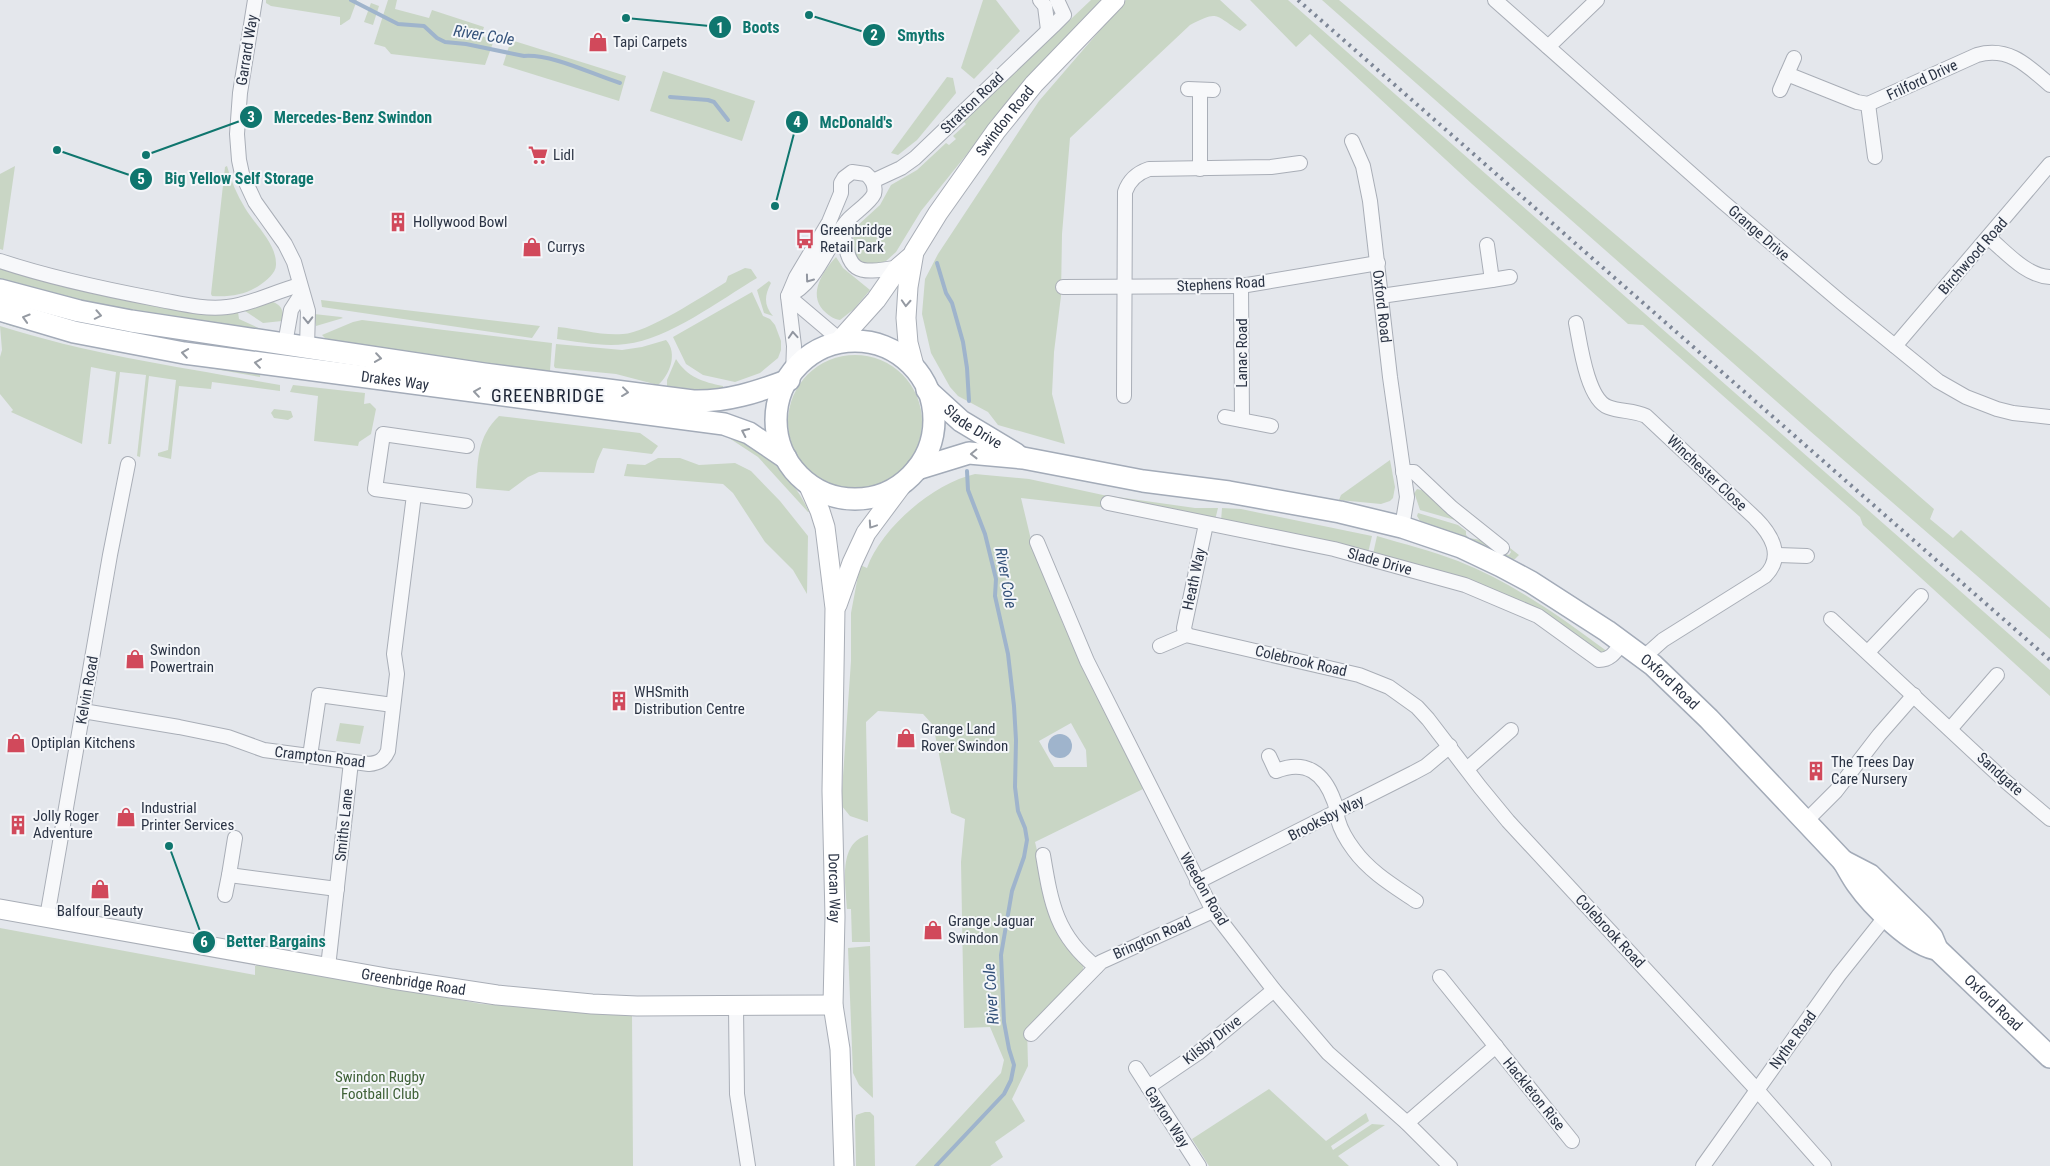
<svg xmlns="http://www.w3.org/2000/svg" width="2050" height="1166" viewBox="0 0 2050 1166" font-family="'Roboto Condensed',sans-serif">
  <rect width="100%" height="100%" fill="#e4e7ec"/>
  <g fill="#c9d6c5" fill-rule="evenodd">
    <polygon points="266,0 357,0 350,19 341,25 340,25 340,17 271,6 266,3"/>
    <polygon points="388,0 397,0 395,9 429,18 432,10 484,27 481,36 494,40 485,65 391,54 385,47 374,44"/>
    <polygon points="983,0 996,0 1020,31 974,79 961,68"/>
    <polygon points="1091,0 1103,0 992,123 921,211 896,252 886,261 872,266 857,261 852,241 857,226 880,205 891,185 917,170 946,143 949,145 956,139 953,136 966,124 963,121"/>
    <path d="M1126,0H1220L1247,25L1240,31C1214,15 1219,10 1190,25L1070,138L1062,234L1061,296L1054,352L1052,394L1065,444L998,425L988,412L958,396L950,387L931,353L922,314L925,279L938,254L1039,101Z"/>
    <polygon points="1250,0 1288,0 2050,670 2050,696 1863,525 1860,517 1643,325 1628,324 1472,184 1310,34 1296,47"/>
    <polygon points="1322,0 1339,0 1755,353 1934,509 1930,519 1953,538 1961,530 2050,608 2050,639 1810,431"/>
    <polygon points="371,3 379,6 373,25 364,22"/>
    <polygon points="511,40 626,76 619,101 503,65"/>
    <polygon points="663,71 755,101 742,141 650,111"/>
    <polygon points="947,77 953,78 956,93 917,140 898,155 891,153"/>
    <polygon points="15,166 3,250 0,249 0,174"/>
    <path d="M227,166C231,181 237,195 245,208C255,225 277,244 276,265C276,273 266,281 260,285C245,295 230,297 212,296L211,294L225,167Z"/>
    <path d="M836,257L843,268L870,290L854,309L840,320C833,319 828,315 823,310C808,293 823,271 836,257Z"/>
    <polygon points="0,267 238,312 239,319 263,330 262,332 94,307 0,281"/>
    <path d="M745,268L751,269L757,278C720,300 669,339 626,344C603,347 580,342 557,339L558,327C580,329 602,336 623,334C647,333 703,296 726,282L728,276Z"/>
    <path d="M769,281L771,283C764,296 764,306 773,316L764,313L757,290Z"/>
    <polygon points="752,292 763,316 770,319 775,325 781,341 781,350 778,358 760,373 735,382 703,375 686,364 673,337"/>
    <polygon points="321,300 523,324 540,326 532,338 322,307"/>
    <path d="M269,301C280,303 285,310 282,321L263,323L245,311Z"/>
    <polygon points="314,314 341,317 343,318 316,326"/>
    <polygon points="0,316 261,370 260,377 106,350 11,326 0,322"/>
    <polygon points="362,320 552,343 550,371 580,374 580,376 561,377 328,341 322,335 353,322"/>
    <path d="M0,326C91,355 186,368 280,385V391L212,382L211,389L179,386L171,459L158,456V453L168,450L176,380L149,376L140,457L137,456L146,375L120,372L111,444H108L116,372L91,367L82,444L11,412L13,410L0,394V357L2,350Z"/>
    <path d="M666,340C678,353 670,375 658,385L616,374L555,368L554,366L556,344L622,350L642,347Z"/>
    <circle cx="855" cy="422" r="67"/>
    <path d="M676,359C687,377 703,382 723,386V388L702,390L667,386V380Z"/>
    <polygon points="293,385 365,393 364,404 370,403 376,409 371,434 359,442 358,446 314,441 318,396 290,392"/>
    <polygon points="274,409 291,411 293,417 288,420 274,418 271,413"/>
    <path d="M499,416L640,433L658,446L652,454L603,448L597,461L594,473L539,472L528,477L509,491L476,488C478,460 477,437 499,416Z"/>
    <path d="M730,435C763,447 795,480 809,512H808L758,457L729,438Z"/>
    <polygon points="658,458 680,458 699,465 735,463 751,471 780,501 808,536 807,594 793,570 765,542 733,493 723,484 624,476 627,464 645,465"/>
    <polygon points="1390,460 1395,487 1393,498 1390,501 1381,504 1339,500 1341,495"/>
    <path d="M975,474L1029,479L1103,495L1195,508H1218L1215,520L1021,498L1033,548L1063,624L1143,789L1035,842L1045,884L1084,963L1082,976L1027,1027L1028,1066L1012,1099L1025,1121L995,1142L1003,1157L990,1166H915L1001,1073L1004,1060L990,1027L964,1028L961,862L965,819L951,813L933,725L923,714L878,711L866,722L868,822L850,816L841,805L851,661V613L860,565L867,568C881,528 934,483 975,474ZM1071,723L1086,750L1087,767H1054L1039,741Z"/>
    <polygon points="1417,489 1425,491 1455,520 1420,510 1415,495 1413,495"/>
    <polygon points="1222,508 1241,509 1372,536 1368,553 1221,521"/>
    <polygon points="1418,513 1458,525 1466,531 1466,535 1469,538 1481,540 1506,554 1509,555 1511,552 1509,549 1510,548 1519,555 1515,559 1510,560 1422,524 1417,516"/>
    <path d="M1377,536C1404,544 1432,551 1458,561C1513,583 1561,617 1608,652L1601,656L1561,626L1373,554Z"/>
    <polygon points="340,723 364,726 360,744 336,741"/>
    <path d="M868,835L870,942H852L851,909H847C846,885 837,843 868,835Z"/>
    <polygon points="0,928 255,975 255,966 259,964 482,1004 632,1014 633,1166 0,1166"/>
    <polygon points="870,946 873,1098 859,1085 853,1073 848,948"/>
    <polygon points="1269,1089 1326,1141 1366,1113 1369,1121 1331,1146 1333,1150 1372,1124 1385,1125 1338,1156 1349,1166 1209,1166 1192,1139"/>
    <polygon points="865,1112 870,1112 874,1116 875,1166 856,1166 855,1120 856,1115"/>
  </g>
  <circle fill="#9fb4cc" cx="1060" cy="746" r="12"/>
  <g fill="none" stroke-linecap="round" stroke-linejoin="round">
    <g stroke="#9fb4cc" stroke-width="4">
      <path d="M351,0L398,24L424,26L437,38L445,42L466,44L524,56C553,54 591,74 620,83"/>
      <polyline points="670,97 708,100 714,102 728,120"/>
      <polyline points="937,263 946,293 952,303 963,342 967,368 969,401"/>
      <polyline points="936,1166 1004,1094 1011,1080 1014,1065 1009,1049 1004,1022 1001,955 1012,891 1024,857 1027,840 1025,828 1018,811 1015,787 1016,740 1014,706 1008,654 995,596 996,579 985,534 968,490 967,471"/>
    </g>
    <defs>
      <g id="street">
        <polyline points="255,0 240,93 237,134 239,160 242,174 255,202 285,244 294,262 308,311 307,347"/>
        <polyline points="1040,0 1045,6 1048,30"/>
        <polyline points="1495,0 1723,202 1842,303 1938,381 1966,397 1997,409 2013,413 2050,417"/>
        <polyline points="1548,47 1597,0"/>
        <polyline points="1787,74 1794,58"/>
        <polyline points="1188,89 1213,90"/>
        <polyline points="1200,90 1200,169"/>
        <path d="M1780,90L1787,74L1857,102L1868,104L1977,55C2009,46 2028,66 2050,85"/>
        <polyline points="1868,104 1875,157"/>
        <path id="s1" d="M1352,141L1363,166L1370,201L1390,377L1407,497L1402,527"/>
        <polyline points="873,181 901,168 915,158 1053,26 1064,15 1057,0"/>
        <path d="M843,227C848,273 855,275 899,267"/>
        <path d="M1989,238C2006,252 2026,276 2050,277"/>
        <path d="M0,261C51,278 103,289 156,299C179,303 204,310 227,307C250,305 276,291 300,285"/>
        <polyline points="1492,280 1510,277"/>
        <polyline points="1241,286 1242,420"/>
        <polyline points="1063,287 1241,286 1378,263"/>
        <path d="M788,296C817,283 827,245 847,221C854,213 870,203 874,194C876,186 872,179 866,174L852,172L844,178L841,183V193L829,222L796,277L788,296L794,346L793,374"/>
        <polyline points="788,296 840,340"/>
        <polyline points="1381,296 1492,280 1487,245"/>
        <path d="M1576,323C1580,343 1587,399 1608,407C1621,412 1633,410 1646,416L1755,518C1771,534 1785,556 1765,576L1663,640L1644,657"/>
        <polyline points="285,344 291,310 302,293"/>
        <polyline points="1895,346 2050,164"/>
        <path d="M1124,396L1125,192C1129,180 1137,173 1149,169L1271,167L1300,163"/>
        <polyline points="1225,417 1271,426"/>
        <polyline points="1403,472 1414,472 1452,508 1502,548"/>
        <polyline points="465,501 375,489 383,434 467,446"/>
        <path id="s2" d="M1108,503L1334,549L1465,585L1538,616L1599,660C1611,660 1616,651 1623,642"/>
        <polyline points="1037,542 1087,661 1213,911 1274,990 1328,1053 1407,1123 1450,1166"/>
        <polyline points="1776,555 1807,556"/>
        <polyline points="1831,619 2004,780 2050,819"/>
        <polyline points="1186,635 1184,628 1206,524"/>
        <polyline points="1160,646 1186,635 1359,675 1389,687 1417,707 1428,719 1480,787 1508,821 1757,1090 1824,1166"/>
        <polyline points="1868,652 1921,596"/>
        <path d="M83,711L179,727L228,737L264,750L369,764C379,763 384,760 388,751L397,674L394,654L414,495"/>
        <polyline points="1951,728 1997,675"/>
        <polyline points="310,756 319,695 393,705"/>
        <path d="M1269,756L1276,771C1306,759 1324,773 1334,801C1337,807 1336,814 1338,820C1341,831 1348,842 1354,850C1370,872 1394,886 1416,901"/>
        <polyline points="1467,769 1511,730"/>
        <polyline points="1805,822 1836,791 1879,735 1914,695"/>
        <polyline points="235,838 229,875 337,889"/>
        <path d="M1043,855C1051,903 1056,935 1096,967"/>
        <polyline points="1197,882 1413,773 1426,766 1450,746"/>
        <polyline points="225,895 229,875"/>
        <polyline points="47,917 110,555 128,464"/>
        <polyline points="328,967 351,762"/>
        <polyline points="1440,977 1572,1141"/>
        <polyline points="736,1007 737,1094 748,1166"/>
        <polyline points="1031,1034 1101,962 1213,911"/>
        <polyline points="1136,1068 1199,1166"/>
        <polyline points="1148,1087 1198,1053 1274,990"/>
        <polyline points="1407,1123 1496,1046"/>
        <polyline points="1703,1166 1839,975 1886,916"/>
      </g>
      <g id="secondary">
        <polyline points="840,340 876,300 899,267 913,255"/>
        <path id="s3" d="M914,366L908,343L906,318L908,287L914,252L938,213L996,131L1034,84L1115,0"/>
        <path id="s4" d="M808,484L820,511L825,527L835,608L832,791L835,917L833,1005L840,1049L844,1166"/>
        <polyline points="837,605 852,563 866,533 901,486"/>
        <path id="s5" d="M0,909L392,979L497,995L592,1004L637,1006L833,1005"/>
      </g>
      <g id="primary">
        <path d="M0,290L79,311L131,321L484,374L693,401C727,402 757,392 789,380"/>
        <path id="s6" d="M0,310L74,332L184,353L724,424L749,433L786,458"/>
        <circle cx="855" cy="420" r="79"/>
        <path id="s7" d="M927,390L961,421L1016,454"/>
        <path id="s8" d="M917,469L969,453L1023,458L1143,481L1229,492L1340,512L1402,527L1461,547L1501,566L1531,582L1607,631L1653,665L1709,719L1843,861C1848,869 1852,877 1857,884C1871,904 1913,947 1937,949"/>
        <path id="s9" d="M1843,861L1870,875L1922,926L1932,937L1937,949L2050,1057"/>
      </g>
    </defs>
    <use href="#street" stroke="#a9aeb7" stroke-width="16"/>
    <use href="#secondary" stroke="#a9aeb7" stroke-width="21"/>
    <use href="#primary" stroke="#a3abb8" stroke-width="24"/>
    <use href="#street" stroke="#f7f8fa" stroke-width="14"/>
    <use href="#secondary" stroke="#fff" stroke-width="19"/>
    <use href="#primary" stroke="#fff" stroke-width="21"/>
    <polyline stroke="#7d8696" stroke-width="4" stroke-dasharray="2.5 5" stroke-linecap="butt" points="1298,0 2050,660"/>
  </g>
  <defs><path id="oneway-chevron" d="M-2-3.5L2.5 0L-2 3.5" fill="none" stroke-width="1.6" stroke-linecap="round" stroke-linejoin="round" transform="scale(1.25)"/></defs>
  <g stroke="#9196a0">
    <use href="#oneway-chevron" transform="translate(809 279) rotate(126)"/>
    <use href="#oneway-chevron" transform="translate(308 320) rotate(89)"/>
    <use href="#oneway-chevron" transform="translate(793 335) rotate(-94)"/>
  </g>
  <g stroke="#959aa2">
    <use href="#oneway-chevron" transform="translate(906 303) rotate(93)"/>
    <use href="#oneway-chevron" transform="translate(98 315) rotate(11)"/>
    <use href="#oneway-chevron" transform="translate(26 318) rotate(-163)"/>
    <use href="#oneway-chevron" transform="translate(185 353) rotate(-171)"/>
    <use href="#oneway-chevron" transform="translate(378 358) rotate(8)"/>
    <use href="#oneway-chevron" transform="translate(258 363) rotate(-172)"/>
    <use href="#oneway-chevron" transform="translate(477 392) rotate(-172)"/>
    <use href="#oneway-chevron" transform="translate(625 392) rotate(7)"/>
    <use href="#oneway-chevron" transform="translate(745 432) rotate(-155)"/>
    <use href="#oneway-chevron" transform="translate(974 454) rotate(179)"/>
    <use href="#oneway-chevron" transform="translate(872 525) rotate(124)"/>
  </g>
  <defs>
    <symbol id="shop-bare" viewBox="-9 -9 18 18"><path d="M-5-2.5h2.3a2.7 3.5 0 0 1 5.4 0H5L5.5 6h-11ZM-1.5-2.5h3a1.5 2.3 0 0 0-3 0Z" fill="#d1495b" stroke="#f4f6f9" stroke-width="2.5" paint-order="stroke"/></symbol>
    <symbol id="supermarket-bare" viewBox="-9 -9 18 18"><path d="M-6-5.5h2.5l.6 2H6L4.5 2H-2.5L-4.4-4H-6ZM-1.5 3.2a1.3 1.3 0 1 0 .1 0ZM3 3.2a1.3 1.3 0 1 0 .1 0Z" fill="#d1495b" stroke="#f4f6f9" stroke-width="2.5" paint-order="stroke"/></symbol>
    <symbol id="building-bare" viewBox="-9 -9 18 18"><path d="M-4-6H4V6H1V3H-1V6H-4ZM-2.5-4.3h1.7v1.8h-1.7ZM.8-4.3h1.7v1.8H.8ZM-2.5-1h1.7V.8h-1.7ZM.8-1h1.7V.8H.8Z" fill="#d1495b" stroke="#f4f6f9" stroke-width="2.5" paint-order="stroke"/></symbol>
    <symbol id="bus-bare" viewBox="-9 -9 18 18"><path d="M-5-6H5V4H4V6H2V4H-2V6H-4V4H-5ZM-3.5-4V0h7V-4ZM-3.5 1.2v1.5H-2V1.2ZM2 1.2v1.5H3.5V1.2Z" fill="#d1495b" stroke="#f4f6f9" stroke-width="2.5" paint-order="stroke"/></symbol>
  </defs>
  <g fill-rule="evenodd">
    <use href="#shop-bare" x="584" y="28" width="28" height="28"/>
    <use href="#supermarket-bare" x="524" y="141" width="28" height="28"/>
    <use href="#building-bare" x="384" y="208" width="28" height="28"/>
    <use href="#bus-bare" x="791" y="225" width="28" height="28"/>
    <use href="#shop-bare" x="518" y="233" width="28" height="28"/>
    <use href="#shop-bare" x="121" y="645" width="28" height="28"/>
    <use href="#building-bare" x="605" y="687" width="28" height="28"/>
    <use href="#shop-bare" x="892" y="724" width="28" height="28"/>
    <use href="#shop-bare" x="2" y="729" width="28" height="28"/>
    <use href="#building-bare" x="1802" y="757" width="28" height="28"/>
    <use href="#shop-bare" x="112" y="803" width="28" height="28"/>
    <use href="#building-bare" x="4" y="811" width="28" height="28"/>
    <use href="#shop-bare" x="86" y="875" width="28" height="28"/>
    <use href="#shop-bare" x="919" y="916" width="28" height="28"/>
  </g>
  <g text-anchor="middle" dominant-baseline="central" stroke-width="4" stroke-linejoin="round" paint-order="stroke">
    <g font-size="15" fill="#2b3445" stroke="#f4f6f9" text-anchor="start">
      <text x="613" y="42">Tapi Carpets</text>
      <text x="553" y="155">Lidl</text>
      <text x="413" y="222">Hollywood Bowl</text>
      <text x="820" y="230">Greenbridge<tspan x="820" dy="17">Retail Park</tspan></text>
      <text x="547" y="247">Currys</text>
      <text x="150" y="650">Swindon<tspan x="150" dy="17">Powertrain</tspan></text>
      <text x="634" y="692">WHSmith<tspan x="634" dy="17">Distribution Centre</tspan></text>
      <text x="921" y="729">Grange Land<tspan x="921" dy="17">Rover Swindon</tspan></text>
      <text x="31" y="743">Optiplan Kitchens</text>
      <text x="1831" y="762">The Trees Day<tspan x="1831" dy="17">Care Nursery</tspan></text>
      <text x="141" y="808">Industrial<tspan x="141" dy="17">Printer Services</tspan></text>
      <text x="33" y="816">Jolly Roger<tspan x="33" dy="17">Adventure</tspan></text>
      <text x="100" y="911" text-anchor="middle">Balfour Beauty</text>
      <text x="948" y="921">Grange Jaguar<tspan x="948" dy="17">Swindon</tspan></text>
    </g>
    <g font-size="15" fill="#2b3445" stroke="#f4f6f9">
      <text transform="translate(247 50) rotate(-81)">Garrard Way</text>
      <text transform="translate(1922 80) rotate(-25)">Frilford Drive</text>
      <text transform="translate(972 103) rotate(-44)">Stratton Road</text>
      <text stroke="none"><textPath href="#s3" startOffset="275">Swindon Road</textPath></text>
      <text transform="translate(1759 233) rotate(41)">Grange Drive</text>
      <text transform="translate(1973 256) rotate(-49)">Birchwood Road</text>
      <text transform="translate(1221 284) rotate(-3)">Stephens Road</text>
      <text stroke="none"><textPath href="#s1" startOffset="169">Oxford Road</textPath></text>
      <text transform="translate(1242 353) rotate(-90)">Lanac Road</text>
      <text stroke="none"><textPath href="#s6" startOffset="402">Drakes Way</textPath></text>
      <text stroke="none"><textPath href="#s7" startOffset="59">Slade Drive</textPath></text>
      <text transform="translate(1707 473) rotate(43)">Winchester Close</text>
      <text stroke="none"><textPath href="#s2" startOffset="278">Slade Drive</textPath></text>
      <text transform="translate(1194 579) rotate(-78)">Heath Way</text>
      <text transform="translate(1301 661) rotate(13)">Colebrook Road</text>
      <text stroke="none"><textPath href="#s8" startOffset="806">Oxford Road</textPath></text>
      <text transform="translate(87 690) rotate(-80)">Kelvin Road</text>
      <text transform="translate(320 757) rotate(7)">Crampton Road</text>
      <text transform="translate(2000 774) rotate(42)">Sandgate</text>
      <text transform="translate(1326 818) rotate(-27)">Brooksby Way</text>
      <text transform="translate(344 825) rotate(-84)">Smiths Lane</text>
      <text stroke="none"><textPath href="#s4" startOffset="408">Dorcan Way</textPath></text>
      <text transform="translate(1204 889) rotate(60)">Weedon Road</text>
      <text transform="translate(1610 931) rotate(47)">Colebrook Road</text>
      <text transform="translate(1152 938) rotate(-24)">Brington Road</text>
      <text stroke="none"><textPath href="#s5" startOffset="420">Greenbridge Road</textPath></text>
      <text stroke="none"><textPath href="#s9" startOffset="209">Oxford Road</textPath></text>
      <text transform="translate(1212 1040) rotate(-38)">Kilsby Drive</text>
      <text transform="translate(1793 1040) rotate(-54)">Nythe Road</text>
      <text transform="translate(1534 1094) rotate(51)">Hackleton Rise</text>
      <text transform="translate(1167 1117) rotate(57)">Gayton Way</text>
    </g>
    <g font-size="15" fill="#3f6138" stroke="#f4f6f9">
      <text x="380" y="1077">Swindon Rugby<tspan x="380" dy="17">Football Club</tspan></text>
    </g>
    <g font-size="16" font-style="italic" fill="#34527a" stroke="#f4f6f9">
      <text transform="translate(484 35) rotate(9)">River Cole</text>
      <text transform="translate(1006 578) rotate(80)">River Cole</text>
      <text transform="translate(991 994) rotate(-94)">River Cole</text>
    </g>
    <g font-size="18" letter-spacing="1" fill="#1d2536" stroke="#f4f6f9">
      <text x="548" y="395">GREENBRIDGE</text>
    </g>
  </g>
  <path fill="none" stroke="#0f766e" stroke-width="2" d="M626 18L720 27M809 15L874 35M146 155L251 117M775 206L797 122M57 150L141 179M169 846L204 942"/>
  <g fill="#0f766e" stroke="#f4f6f9" stroke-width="2">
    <circle cx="626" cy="18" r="5"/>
    <circle cx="809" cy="15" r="5"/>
    <circle cx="146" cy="155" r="5"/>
    <circle cx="775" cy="206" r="5"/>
    <circle cx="57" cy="150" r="5"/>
    <circle cx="169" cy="846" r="5"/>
    <circle cx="720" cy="27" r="12"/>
    <circle cx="874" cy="35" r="12"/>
    <circle cx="251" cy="117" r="12"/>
    <circle cx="797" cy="122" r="12"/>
    <circle cx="141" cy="179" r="12"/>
    <circle cx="204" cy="942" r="12"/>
  </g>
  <g font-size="15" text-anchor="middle" font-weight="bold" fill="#fff">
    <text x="720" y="33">1</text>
    <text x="874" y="40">2</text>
    <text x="251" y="122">3</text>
    <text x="797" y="127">4</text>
    <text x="141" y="184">5</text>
    <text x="204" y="947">6</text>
  </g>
  <g font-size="16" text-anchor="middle" font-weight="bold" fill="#0f766e" stroke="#f4f6f9" stroke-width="4" stroke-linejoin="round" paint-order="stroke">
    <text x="761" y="33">Boots</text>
    <text x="921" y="41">Smyths</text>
    <text x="353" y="123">Mercedes-Benz Swindon</text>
    <text x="856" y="128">McDonald's</text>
    <text x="239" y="184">Big Yellow Self Storage</text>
    <text x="276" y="947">Better Bargains</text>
  </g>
</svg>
